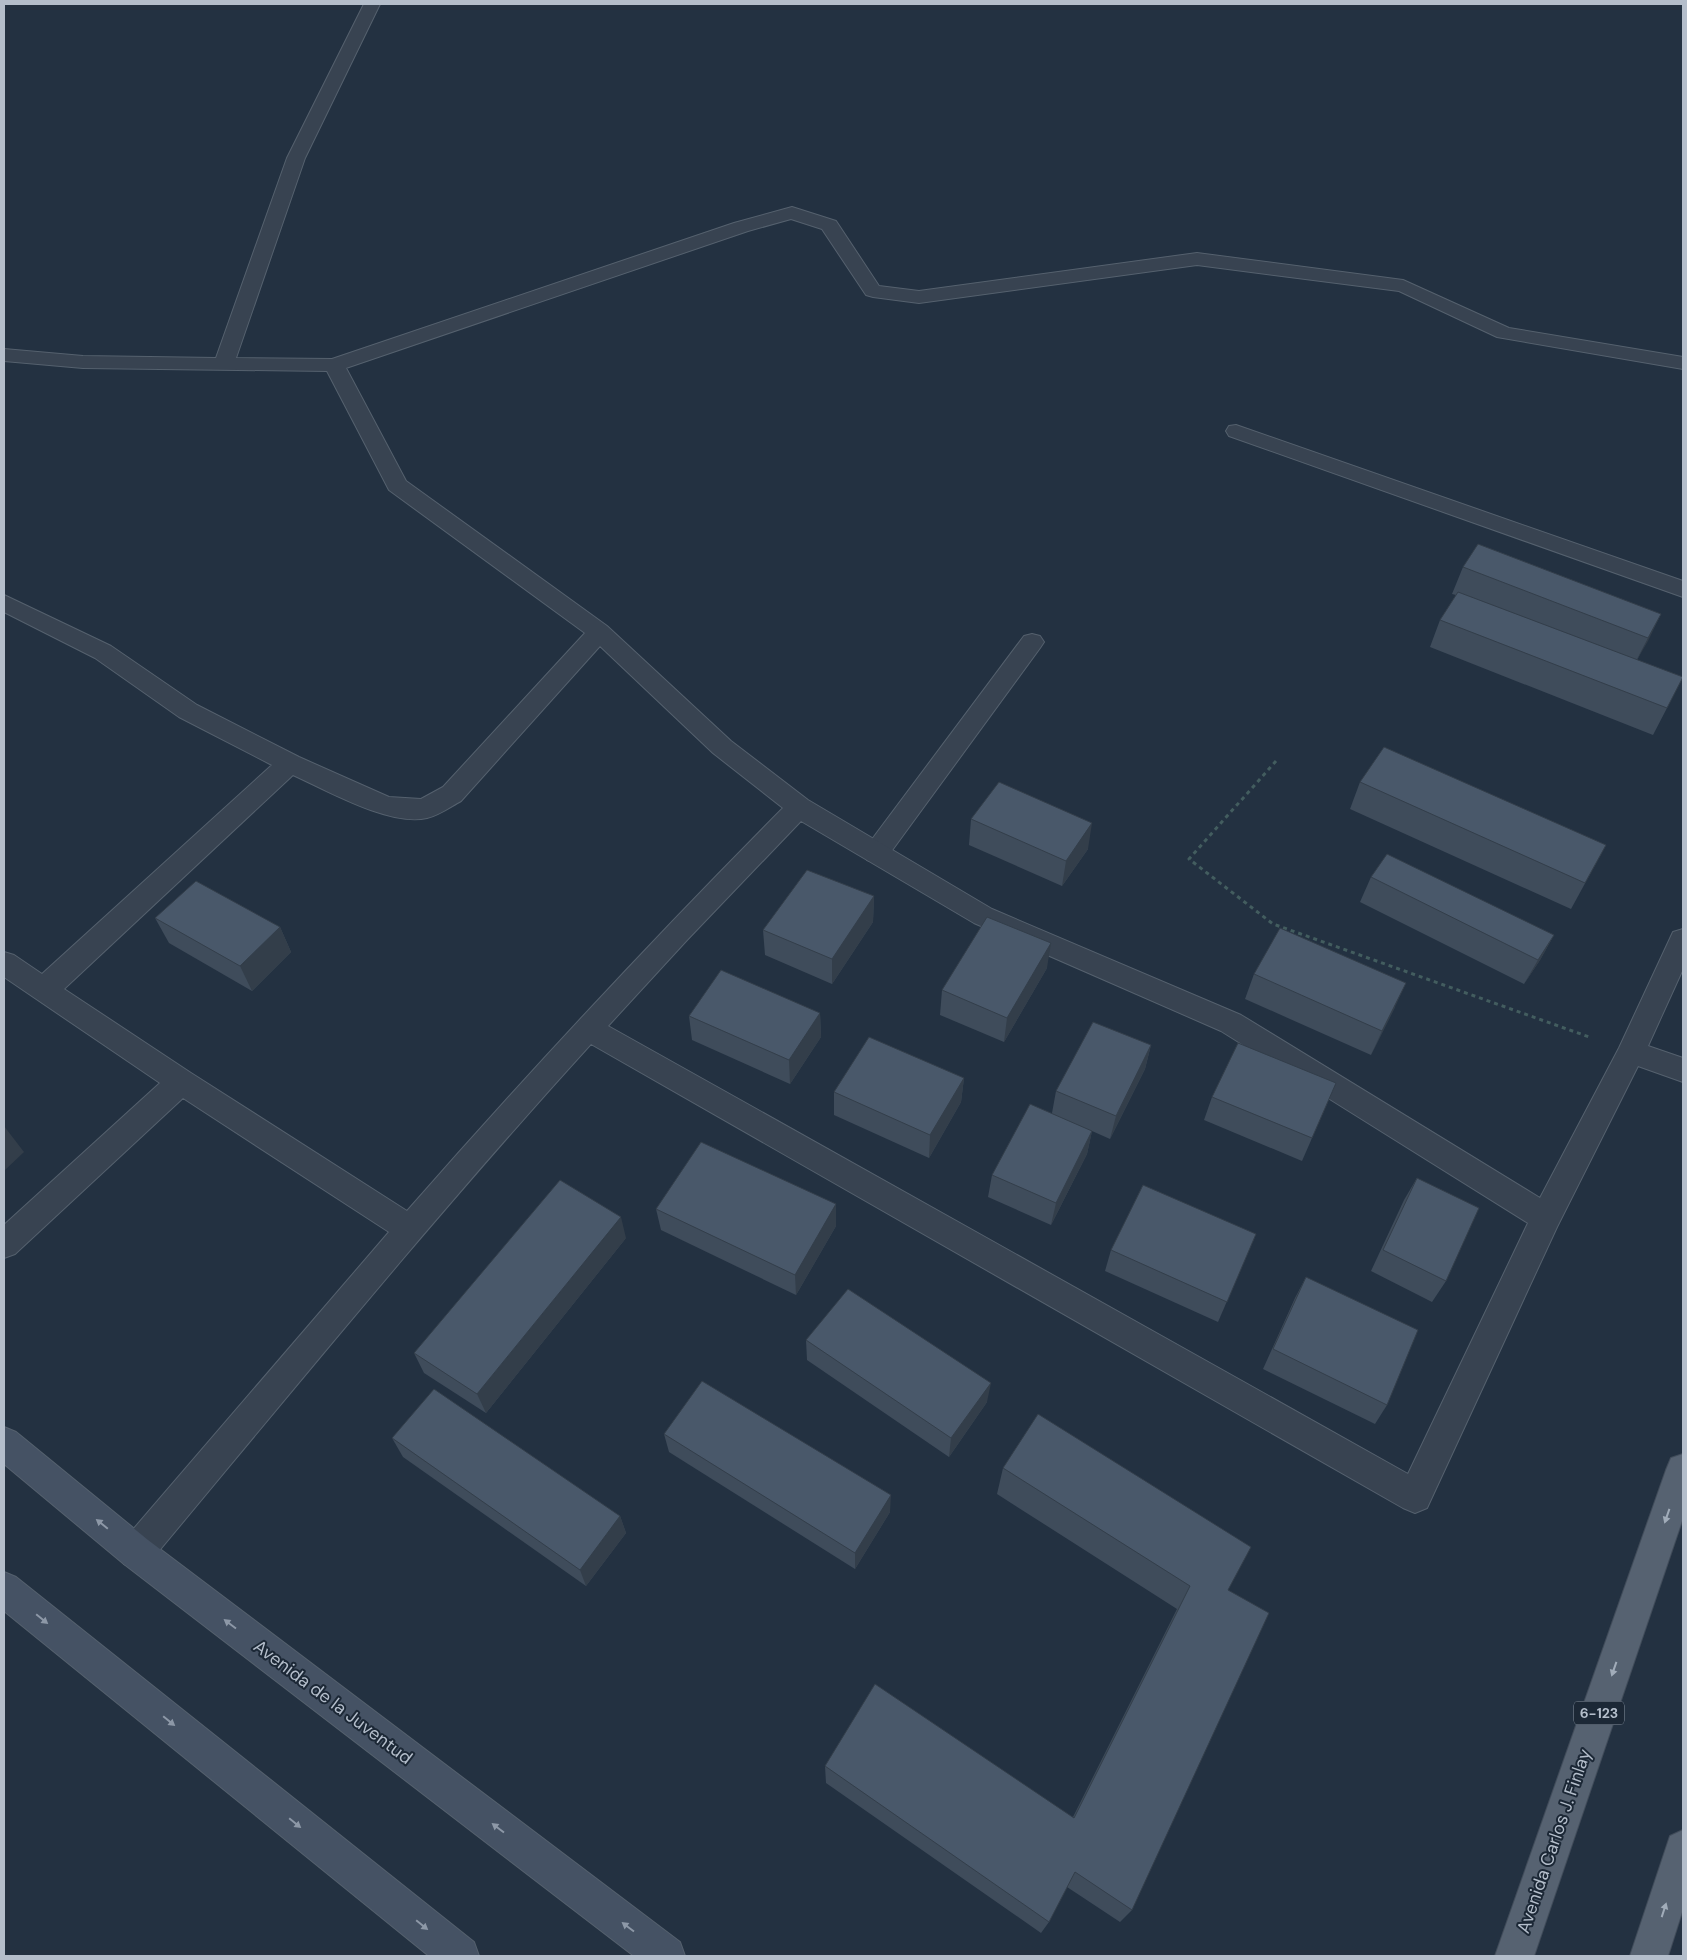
<svg xmlns="http://www.w3.org/2000/svg" width="1687" height="1960" viewBox="0 0 1687 1960" font-family="'DM Sans',sans-serif">
  <rect width="100%" height="100%" fill="#233141"/>
  <g fill="none" stroke-linecap="round" stroke-linejoin="round">
    <defs>
      <g id="lane">
        <polygon points="1236,425 1683,581 1683,597 1229,436 1226,431 1229,426"/>
        <polygon points="1032,634 1040,636 1044,642 1040,648 885,860 876,863 867,860 863,853 867,846 1024,636"/>
      </g>
      <path id="street" d="M364,4H380L305,158L236,358L332,359L734,223L792,207L836,221L879,286L919,291L1197,253L1403,280L1509,328L1683,357V369L1497,337L1399,291L1197,265L919,303L873,297L866,295L822,229L791,219L748,231L346,368L406,481L607,626L731,741L808,800L992,909L1241,1015L1540,1198L1619,1048L1673,932L1683,929V969L1648,1046L1683,1058V1082L1638,1066L1557,1227L1427,1508L1415,1513L1403,1508L591,1044C438,1212 294,1389 148,1564L136,1569L124,1564L119,1552L124,1540L389,1232L183,1098L15,1254L4,1258V1225L160,1083L4,977V952L14,955L42,974L272,765L179,717L95,658L4,612V595L111,646L197,705L299,757L389,797L421,799L443,787L585,633L389,490L327,371L83,368L4,361V349L83,356L216,358L287,158ZM600,646L713,753L783,808C653,939 528,1073 407,1211L191,1073L64,989L293,775C326,790 391,827 427,818C439,815 450,807 461,801ZM801,821L974,923L1221,1031L1528,1223L1408,1474L608,1026L687,940Z"/>
      <g id="secondary">
        <polygon points="4,1427 16,1432 148,1540 680,1942 685,1956 634,1956 124,1564 4,1464"/>
        <polygon points="4,1572 16,1577 474,1942 479,1956 429,1956 4,1611"/>
      </g>
      <g id="primary">
        <polygon points="1683,1454 1683,1518 1534,1956 1495,1956 1666,1470 1671,1458"/>
        <polygon points="1683,1830 1683,1909 1668,1956 1630,1956 1670,1836"/>
      </g>
    </defs>
    <use href="#lane" stroke="#55616e" stroke-width="2"/>
    <use href="#street" stroke="#55616e" stroke-width="2"/>
    <use href="#secondary" stroke="#55616e" stroke-width="2"/>
    <use href="#primary" stroke="#414c5a" stroke-width="2"/>
    <polyline stroke="#435d5f" stroke-width="3" stroke-dasharray="4 4" stroke-linecap="butt" points="1276,761 1189,859 1273,924 1592,1038"/>
    <use href="#lane" fill="#384351" fill-rule="evenodd"/>
    <use href="#street" fill="#384351" fill-rule="evenodd"/>
    <use href="#secondary" fill="#455264" fill-rule="evenodd"/>
    <use href="#primary" fill="#566271" fill-rule="evenodd"/>
  </g>
  <g fill="#3f4c5b">
    <polygon points="1463,567 1661,614 1637,660 1667,708 1653,735 1430,647 1440,620 1456,595 1452,594"/>
    <polygon points="1360,782 1606,845 1571,909 1350,809"/>
    <polygon points="971,819 1088,849 1062,886 969,845"/>
    <polygon points="1371,877 1554,935 1540,960 1524,984 1360,902"/>
    <polygon points="874,896 873,922 832,984 765,955 763,930"/>
    <polygon points="155,918 280,927 291,952 252,991 169,943"/>
    <polygon points="1047,968 1004,1042 940,1015 942,990"/>
    <polygon points="1254,974 1395,1007 1371,1055 1245,999"/>
    <polygon points="820,1013 821,1037 790,1084 692,1040 689,1016"/>
    <polygon points="1151,1045 1145,1069 1110,1139 1092,1131 1087,1154 1051,1225 988,1197 992,1175 1052,1113 1056,1091"/>
    <polygon points="964,1078 961,1102 929,1158 834,1115 834,1092"/>
    <polygon points="1336,1083 1302,1161 1204,1120 1212,1097"/>
    <polygon points="1417,1178 1446,1281 1432,1302 1371,1271 1404,1200"/>
    <polygon points="656,1209 836,1226 796,1295 661,1230"/>
    <polygon points="1256,1234 1218,1322 1105,1271 1111,1250"/>
    <polygon points="626,1238 486,1413 424,1373 414,1353"/>
    <polygon points="1306,1277 1387,1405 1375,1424 1263,1369 1295,1298"/>
    <polygon points="806,1340 987,1402 949,1457 807,1360"/>
    <polygon points="664,1434 890,1512 855,1569 669,1452"/>
    <polygon points="392,1438 620,1516 626,1533 586,1586 403,1457"/>
    <polygon points="1003,1468 1228,1590 1132,1910 1120,1922 1067,1887 1049,1922 1041,1933 826,1783 825,1766 1073,1817 1177,1609 997,1494"/>
  </g>
  <g fill="#333e4a">
    <polygon points="1661,614 1648,641 1634,665 1648,638"/>
    <polygon points="1092,823 1088,849 1062,886 1066,861"/>
    <polygon points="874,896 873,922 832,984 832,959"/>
    <polygon points="280,927 291,952 252,991 240,966"/>
    <polygon points="1554,935 1540,960 1524,984 1538,960"/>
    <polygon points="1051,943 1047,968 1004,1042 1007,1018"/>
    <polygon points="1406,983 1395,1007 1371,1055 1382,1031"/>
    <polygon points="820,1013 821,1037 790,1084 789,1060"/>
    <polygon points="1151,1045 1145,1069 1110,1139 1116,1116"/>
    <polygon points="964,1078 961,1102 929,1158 930,1135"/>
    <polygon points="4,1126 24,1152 4,1171"/>
    <polygon points="1092,1131 1087,1154 1051,1225 1056,1203"/>
    <polygon points="836,1204 836,1226 796,1295 795,1275"/>
    <polygon points="621,1217 626,1238 486,1413 477,1394"/>
    <polygon points="991,1383 987,1402 949,1457 951,1438"/>
    <polygon points="891,1495 890,1512 855,1569 855,1553"/>
    <polygon points="620,1516 626,1533 586,1586 580,1570"/>
  </g>
  <g fill="#49586a" stroke="#333e4a">
    <polygon points="1478,544 1661,614 1648,638 1463,567"/>
    <polygon points="1458,592 1683,677 1667,708 1440,620"/>
    <polygon points="1384,747 1606,845 1585,883 1360,782"/>
    <polygon points="999,782 1092,823 1066,861 971,819"/>
    <polygon points="1387,854 1554,935 1538,960 1371,877"/>
    <polygon points="807,870 874,896 832,959 763,930"/>
    <polygon points="196,881 280,927 240,966 155,918"/>
    <polygon points="987,917 1051,943 1007,1018 942,990"/>
    <polygon points="1280,928 1406,983 1382,1031 1254,974"/>
    <polygon points="721,970 820,1013 789,1060 689,1016"/>
    <polygon points="1093,1022 1151,1045 1116,1116 1056,1091"/>
    <polygon points="869,1037 964,1078 930,1135 834,1092"/>
    <polygon points="1238,1043 1336,1083 1312,1138 1212,1097"/>
    <polygon points="1030,1104 1092,1131 1056,1203 992,1175"/>
    <polygon points="701,1142 836,1204 795,1275 656,1209"/>
    <polygon points="1417,1178 1479,1208 1446,1281 1383,1250"/>
    <polygon points="560,1180 621,1217 477,1394 414,1353"/>
    <polygon points="1143,1185 1256,1234 1227,1302 1111,1250"/>
    <polygon points="1306,1277 1418,1330 1387,1405 1273,1349"/>
    <polygon points="848,1289 991,1383 951,1438 806,1340"/>
    <polygon points="702,1381 891,1495 855,1553 664,1434"/>
    <polygon points="434,1389 620,1516 580,1570 392,1438"/>
    <polygon points="1038,1414 1251,1547 1228,1590 1269,1613 1132,1910 1075,1872 1049,1922 825,1766 875,1684 1074,1818 1190,1586 1003,1468"/>
  </g>
  <defs><path id="oneway-solid" d="M-6-.8H1V-3.2L6.5 0L1 3.2V.8H-6Z" transform="scale(1.25)"/></defs>
  <g fill="#a1acb9">
    <use href="#oneway-solid" transform="translate(1667 1516) rotate(109)"/>
    <use href="#oneway-solid" transform="translate(1614 1669) rotate(109)"/>
    <use href="#oneway-solid" transform="translate(1664 1910) rotate(-72)"/>
  </g>
  <g fill="#8d98a7">
    <use href="#oneway-solid" transform="translate(102 1524) rotate(-141)"/>
    <use href="#oneway-solid" transform="translate(42 1619) rotate(39)"/>
    <use href="#oneway-solid" transform="translate(230 1624) rotate(-143)"/>
    <use href="#oneway-solid" transform="translate(169 1721) rotate(39)"/>
    <use href="#oneway-solid" transform="translate(295 1823) rotate(39)"/>
    <use href="#oneway-solid" transform="translate(498 1828) rotate(-143)"/>
    <use href="#oneway-solid" transform="translate(422 1925) rotate(39)"/>
    <use href="#oneway-solid" transform="translate(628 1927) rotate(-143)"/>
  </g>
  <g text-anchor="middle" dominant-baseline="central" stroke-width="4" stroke-linejoin="round" paint-order="stroke">
    <rect fill="#1c2836" stroke="#86919e" stroke-width="1" x="1574" y="1701.5" width="50" height="23" rx="4"/>
    <g font-size="14" font-weight="bold" fill="#b4becb">
      <text x="1599" y="1713">6-123</text>
    </g>
    <g font-size="18" fill="#b4becb" stroke="#1c2836">
      <text transform="translate(333 1702) rotate(37)">Avenida de la Juventud</text>
      <text transform="translate(1554 1841) rotate(-71)">Avenida Carlos J. Finlay</text>
    </g>
  </g>
  <rect width="1687" height="1960" fill="none" stroke="#b4becb" stroke-width="10"/>
</svg>
